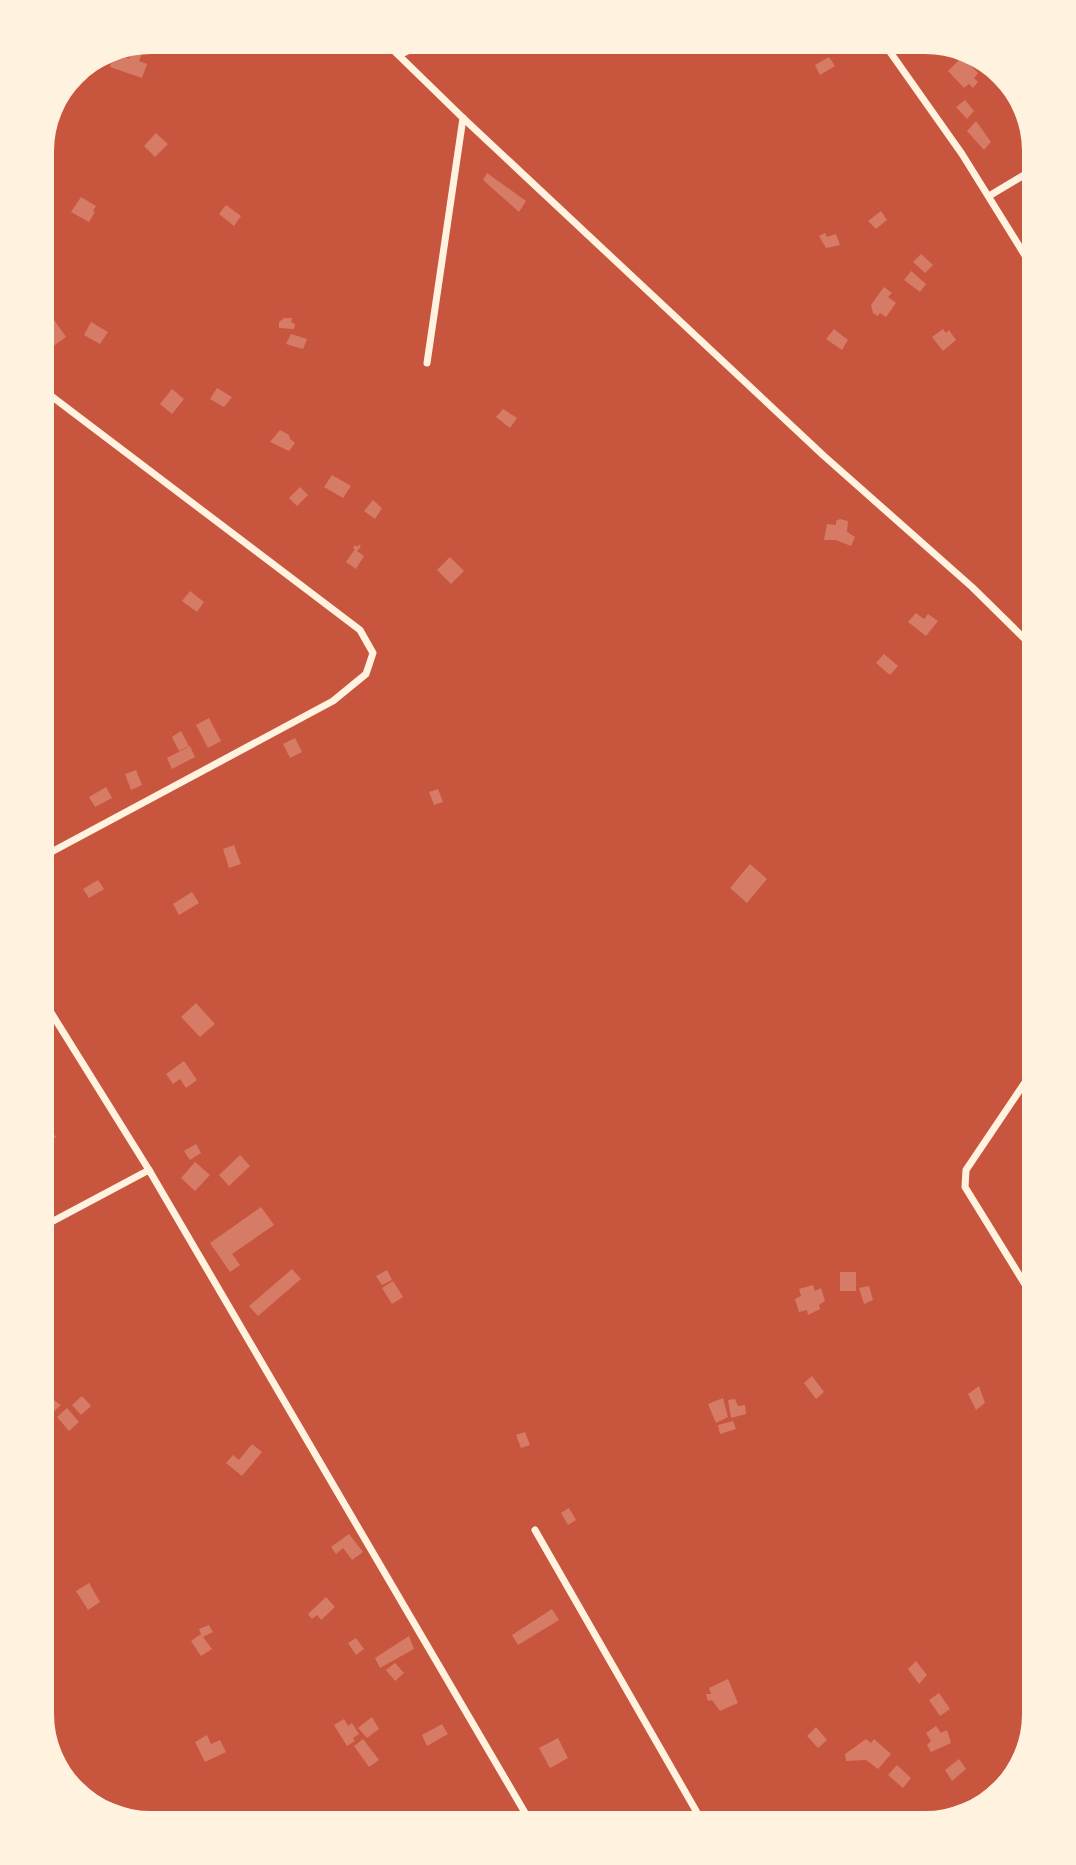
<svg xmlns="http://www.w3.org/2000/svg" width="1076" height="1865" viewBox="0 0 1076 1865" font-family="'Varela Round',sans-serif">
  <rect width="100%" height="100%" fill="#c8553d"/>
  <g fill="#d67c66">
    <polygon points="141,46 145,47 139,61 147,64 142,78 110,67 113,58 119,55 129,59 132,50"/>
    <polygon points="829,57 835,66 820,75 815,65"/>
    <polygon points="962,57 978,73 974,78 978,82 973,88 969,84 964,88 948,71"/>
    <polygon points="965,100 974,111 967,119 956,107"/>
    <polygon points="976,121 991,142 984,150 967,131"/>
    <polygon points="156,133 168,144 155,157 144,146"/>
    <polygon points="487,173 526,201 519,212 483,180"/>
    <polygon points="81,197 96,206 93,211 95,212 89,222 71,212"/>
    <polygon points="226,205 241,216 234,226 219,214"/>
    <polygon points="881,211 887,220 876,229 868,221"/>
    <polygon points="825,233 827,237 836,234 840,245 826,248 819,236"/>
    <polygon points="921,254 933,265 925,273 913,262"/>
    <polygon points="911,271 926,284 920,292 904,280"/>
    <polygon points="884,287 892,293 888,297 896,303 886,317 880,313 878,316 873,313 871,305"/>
    <polygon points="52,317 66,337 52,347 42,333 42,324"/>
    <polygon points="284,318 292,318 291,322 295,324 294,329 279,328 279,322"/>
    <polygon points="91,322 108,332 100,344 84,335"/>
    <polygon points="834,329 848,340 842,350 826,339"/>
    <polygon points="943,329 946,333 949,330 956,340 943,351 932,337"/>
    <polygon points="291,334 307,339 303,349 286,344"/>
    <polygon points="217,388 232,397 224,407 210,399"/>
    <polygon points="172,389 184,399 172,414 160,404"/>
    <polygon points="503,409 517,418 510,428 496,417"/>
    <polygon points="280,430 289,435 290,439 295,443 289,451 270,442"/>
    <polygon points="332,475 351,486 343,498 324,487"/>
    <polygon points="300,487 308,495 297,506 289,498"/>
    <polygon points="373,500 382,508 375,519 364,511"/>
    <polygon points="840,519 848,521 847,532 855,537 851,546 836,540 824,540 827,524 836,525 836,521"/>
    <polygon points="355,545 357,547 359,545 361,546 357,551 364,556 356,569 346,562 355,549 353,548"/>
    <polygon points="450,557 464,571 451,584 437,570"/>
    <polygon points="190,591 204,602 197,612 182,601"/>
    <polygon points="916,613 924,619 928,614 938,621 926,636 908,622"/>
    <polygon points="884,654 898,666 890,675 876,663"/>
    <polygon points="209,718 221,741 208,748 196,725"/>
    <polygon points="181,731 189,746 179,751 172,737"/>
    <polygon points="295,738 302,752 290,758 283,744"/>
    <polygon points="190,746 195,757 172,769 167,758"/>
    <polygon points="136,770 142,785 131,790 125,774"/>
    <polygon points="106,787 112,798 95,807 89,797"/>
    <polygon points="438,789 443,802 434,805 429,792"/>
    <polygon points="234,845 241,864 229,868 223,849"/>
    <polygon points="750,864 767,879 747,903 730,888"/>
    <polygon points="98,880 104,889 89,898 83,889"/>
    <polygon points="192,892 199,903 179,915 173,904"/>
    <polygon points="196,1003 215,1024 200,1037 181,1017"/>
    <polygon points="184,1061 197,1080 186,1088 180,1079 173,1084 166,1074"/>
    <polygon points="50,1129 56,1137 42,1149 42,1135"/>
    <polygon points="196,1144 201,1153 190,1160 184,1151"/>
    <polygon points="240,1155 250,1166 229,1186 219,1175"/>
    <polygon points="195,1162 210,1175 195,1191 181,1178"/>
    <polygon points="261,1207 274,1225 232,1254 240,1265 230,1272 210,1243"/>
    <polygon points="292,1269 301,1279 258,1316 249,1306"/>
    <polygon points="387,1270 392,1280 382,1285 376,1276"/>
    <rect x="840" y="1272" width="16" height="19"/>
    <polygon points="393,1281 403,1297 392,1304 382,1288"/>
    <polygon points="813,1285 815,1291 821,1288 825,1301 819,1305 820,1309 808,1315 807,1310 799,1312 795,1299 801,1296 799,1289"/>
    <polygon points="869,1286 873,1300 864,1304 859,1288"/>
    <polygon points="812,1376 824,1392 816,1399 804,1383"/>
    <polygon points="979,1386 985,1403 976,1410 968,1394"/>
    <polygon points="48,1396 61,1405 51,1414 42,1407 42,1401"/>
    <polygon points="82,1396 91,1406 81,1415 72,1405"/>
    <polygon points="723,1398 728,1417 716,1423 708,1404"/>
    <polygon points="735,1399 738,1406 745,1405 746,1414 731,1418 728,1400"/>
    <polygon points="67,1408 79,1422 69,1431 57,1417"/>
    <polygon points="733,1421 736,1429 720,1434 718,1425"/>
    <polygon points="525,1432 530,1445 521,1448 516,1435"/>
    <polygon points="252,1444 262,1452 242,1476 226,1463 233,1455 239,1460"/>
    <polygon points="569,1508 576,1520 568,1525 561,1513"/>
    <polygon points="349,1534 363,1552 352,1560 343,1548 336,1554 331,1547"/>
    <polygon points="1032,1557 1034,1558 1034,1578 1023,1566"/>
    <polygon points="89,1583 100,1602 88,1610 76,1591"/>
    <polygon points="326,1597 335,1607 321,1620 317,1615 312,1619 308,1614"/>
    <polygon points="552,1609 559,1620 518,1645 512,1635"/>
    <polygon points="209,1625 213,1632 203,1637 212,1649 201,1656 191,1641 201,1634 199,1629"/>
    <polygon points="409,1636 414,1649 380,1668 375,1658"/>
    <polygon points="356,1638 364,1649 356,1655 348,1643"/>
    <polygon points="916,1661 927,1675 919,1684 908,1669"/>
    <polygon points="395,1663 404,1673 395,1681 386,1670"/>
    <polygon points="728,1679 738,1703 720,1711 712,1700 708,1701 706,1694 711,1694 709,1688"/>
    <polygon points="939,1693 950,1709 940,1716 929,1700"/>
    <polygon points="372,1717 379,1729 367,1738 358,1728"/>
    <polygon points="344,1719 348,1726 352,1723 359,1734 353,1738 355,1741 347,1746 334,1725"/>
    <polygon points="442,1724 448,1734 427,1746 422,1735"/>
    <polygon points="936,1726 941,1733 947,1730 951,1743 931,1752 927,1745 931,1741 926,1733"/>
    <polygon points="816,1727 827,1740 818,1748 807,1736"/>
    <polygon points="207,1735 211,1744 220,1740 226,1752 205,1762 195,1742"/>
    <polygon points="558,1738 568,1758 550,1768 539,1748"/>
    <polygon points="363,1739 379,1760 369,1767 354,1746"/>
    <polygon points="866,1739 871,1743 874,1739 891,1754 878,1769 866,1760 846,1761 845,1754"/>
    <polygon points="959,1759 966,1769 952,1781 945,1770"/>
    <polygon points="897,1765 911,1778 903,1788 888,1775"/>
  </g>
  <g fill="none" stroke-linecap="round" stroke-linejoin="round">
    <g stroke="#fff3e0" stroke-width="7">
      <polyline points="385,42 463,118 824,456 972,587 1034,648"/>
      <polyline points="883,42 962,154 1034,270"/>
      <polyline points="399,55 426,42"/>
      <polyline points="42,156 51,125"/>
      <polyline points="989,196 1034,169"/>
      <polyline points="427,363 463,118"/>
      <polyline points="42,857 333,701 366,674 373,653 360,630 42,389"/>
      <polyline points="42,998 149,1170 531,1823"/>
      <polyline points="42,1227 149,1170"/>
      <polyline points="1034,1299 965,1187 966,1170 1034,1069"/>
      <polyline points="535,1530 703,1823"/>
    </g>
  </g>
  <path d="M0 0H1076V1865H0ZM151 54H925A97 97 0 0 1 1022 151V1714A97 97 0 0 1 925 1811H151A97 97 0 0 1 54 1714V151A97 97 0 0 1 151 54Z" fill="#fff3e0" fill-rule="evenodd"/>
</svg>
